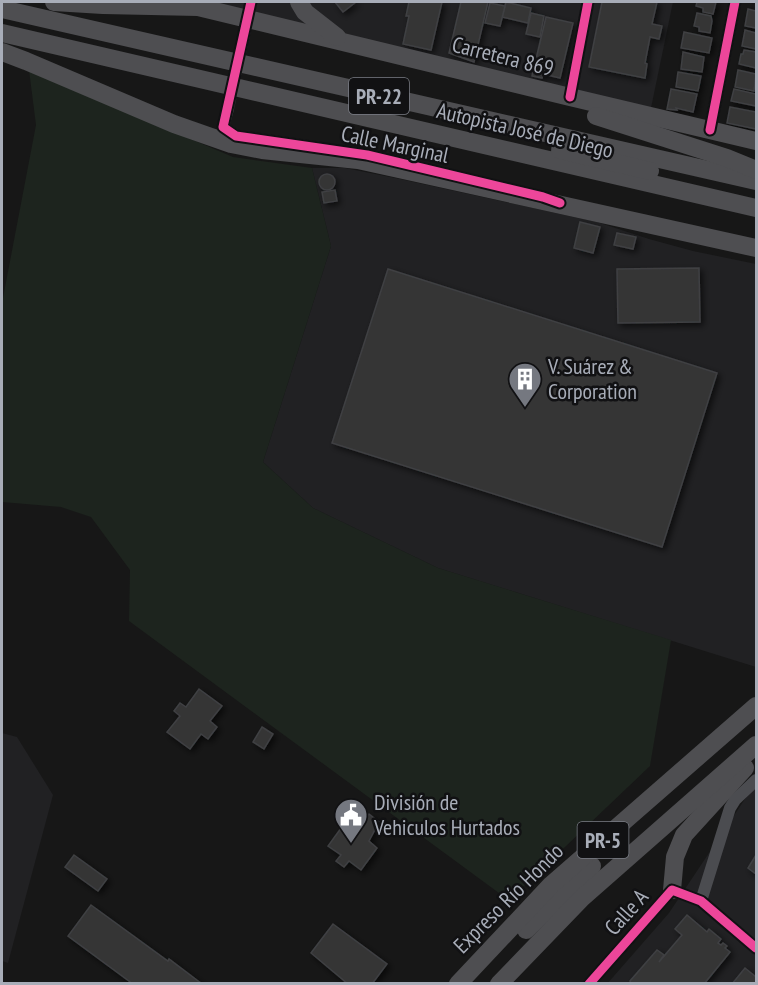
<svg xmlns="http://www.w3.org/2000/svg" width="758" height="985" viewBox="0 0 758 985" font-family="'PT Sans Narrow',sans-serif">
  <defs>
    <filter id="shadow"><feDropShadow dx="3" dy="3" stdDeviation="3" flood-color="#0009"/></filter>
  </defs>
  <rect width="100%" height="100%" fill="#171717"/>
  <g fill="#212123">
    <polygon points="178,2 673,2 651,108"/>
    <polygon points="312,168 345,168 400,179 597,222 649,239 693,251 756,264 756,667 438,568 313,508 263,462 331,246"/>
    <polygon points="2,733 17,737 53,795 8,963 2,961"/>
    <polygon points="756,787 756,983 607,984 669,913 745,799"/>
  </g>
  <polygon fill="#1d241e" points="29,70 233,157 312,168 331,246 263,462 313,508 438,568 671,640 650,766 524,886 503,896 129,621 130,570 91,517 61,507 2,502 2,303 36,125"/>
  <g fill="#353536" stroke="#3f4043" stroke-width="1.5" filter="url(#shadow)">
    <polygon points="335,2 356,2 343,12"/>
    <polygon points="409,2 442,2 431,50 403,44 409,16 406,16"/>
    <polygon points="461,2 488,2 474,62 449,53"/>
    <polygon points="506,2 531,8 528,23 502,17"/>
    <polygon points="602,2 657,2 652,24 662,26 659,39 650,37 645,63 647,64 645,78 589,67"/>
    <polygon points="697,2 716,2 713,14 703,12 703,8 696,6"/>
    <polygon points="490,3 505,6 500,26 485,23"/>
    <polygon points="748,9 756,11 756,28 745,26"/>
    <polygon points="531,13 544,16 540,37 526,34"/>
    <polygon points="697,13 711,16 712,21 710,33 699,31 699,27 694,26"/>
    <polygon points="546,17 573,23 560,78 543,74 542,78 532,76"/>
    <polygon points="745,30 756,33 756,49 742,46"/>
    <polygon points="684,32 712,38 709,53 681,48"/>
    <polygon points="744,50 756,52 756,68 739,64 741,54 743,54"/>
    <polygon points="683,52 704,57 702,72 681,69"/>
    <polygon points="738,70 756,74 754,91 735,87"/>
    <polygon points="678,72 701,76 698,91 676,87"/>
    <polygon points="671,89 697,94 693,112 676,108 677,110 667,109"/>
    <polygon points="734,89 756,94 756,106 731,101"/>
    <polygon points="730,107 756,112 756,129 727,123"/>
    <circle cx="327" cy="182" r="8"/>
    <polygon points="335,190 337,201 324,203 322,192"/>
    <polygon points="580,222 600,227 593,253 574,248"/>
    <polygon points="617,233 636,237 633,249 614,245"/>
    <polygon points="699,268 700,322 618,323 617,269"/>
    <polygon points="388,269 717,373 662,547 332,443"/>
    <polygon points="199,689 222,706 210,721 217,727 208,739 201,734 190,749 167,732 180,716 174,711 180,703 186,707"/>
    <polygon points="262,727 273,734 264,749 253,742"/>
    <polygon points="369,814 379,822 369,841 377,848 361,870 349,861 344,867 336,861 341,855 328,846 344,824 354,830 361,821 363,823"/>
    <polygon points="74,855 107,879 98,891 65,867"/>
    <polygon points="756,855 756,874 748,868"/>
    <polygon points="91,905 168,961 169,959 202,984 133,984 68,936"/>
    <polygon points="687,915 707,932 709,929 721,939 718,943 721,945 723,943 727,946 725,948 730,952 704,984 631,984 630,981 657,950 664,955 659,962 682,935 675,929"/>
    <polygon points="333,924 387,964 372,984 348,984 311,953"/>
    <polygon points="745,968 756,977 756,984 732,984"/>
  </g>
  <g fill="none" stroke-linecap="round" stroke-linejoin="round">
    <polyline stroke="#343537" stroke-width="12" stroke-dasharray="12 6" stroke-linecap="butt" points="228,109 243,39"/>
    <g stroke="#4b4c50" stroke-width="12">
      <polyline points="243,39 251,2"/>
      <polyline points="570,97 588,2"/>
      <polyline points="228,109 223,127 236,136 319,148"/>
      <polyline points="710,130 735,2"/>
      <polyline points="701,901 730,808 735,800 756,780"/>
      <polyline points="589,984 672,890 701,901 756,948"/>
    </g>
    <g stroke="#4e4e51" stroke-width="18">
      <polyline points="54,2 103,5 198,7 570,97 756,141"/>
      <polyline points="299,2 305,12 337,37"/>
      <polyline points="2,9 756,181"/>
      <polyline points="2,33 756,208"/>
      <polyline points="2,52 26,61 174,124 231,144 262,150 358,160 756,248"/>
      <polyline points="596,116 727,158 756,170"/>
      <polyline points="560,150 650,171"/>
      <polyline points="672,890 675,857 684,835 745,768"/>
      <polyline points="526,930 592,866"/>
      <polyline points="458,984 551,885 756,706"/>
      <polyline points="499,984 582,898 756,745"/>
    </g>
    <defs>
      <g id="cycleway">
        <polyline points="251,2 223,127 236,136 367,155 543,197 560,203"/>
        <polyline points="570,97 588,2"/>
        <polyline points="710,130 735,2"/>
        <polyline points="589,984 672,890 701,901 756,948"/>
      </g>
    </defs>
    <use href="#cycleway" stroke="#111113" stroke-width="13"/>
    <use href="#cycleway" stroke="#ed469a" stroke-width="9"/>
  </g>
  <defs>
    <symbol id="building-pin" viewBox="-11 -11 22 30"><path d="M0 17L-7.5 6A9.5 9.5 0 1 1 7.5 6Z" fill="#757880" stroke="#111113"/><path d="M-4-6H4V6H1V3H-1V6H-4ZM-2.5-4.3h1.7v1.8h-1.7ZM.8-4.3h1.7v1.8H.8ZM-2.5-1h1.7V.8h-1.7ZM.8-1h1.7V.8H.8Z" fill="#fff"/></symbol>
    <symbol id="civic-pin" viewBox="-11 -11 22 30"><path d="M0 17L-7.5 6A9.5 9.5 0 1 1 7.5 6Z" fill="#757880" stroke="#111113"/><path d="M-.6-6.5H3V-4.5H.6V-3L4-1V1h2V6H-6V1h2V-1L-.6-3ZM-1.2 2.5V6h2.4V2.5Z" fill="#fff"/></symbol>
  </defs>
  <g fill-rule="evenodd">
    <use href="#building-pin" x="506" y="360" width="38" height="52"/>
    <use href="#civic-pin" x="332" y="796" width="38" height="52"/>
  </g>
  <g text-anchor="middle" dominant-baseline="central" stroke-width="5" stroke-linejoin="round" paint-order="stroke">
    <g fill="#111113" stroke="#7b7e86" stroke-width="1.5">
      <rect x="349" y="78" width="60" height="36" rx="4.5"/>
      <rect x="577.5" y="822" width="51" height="36" rx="4.5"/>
    </g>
    <g font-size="21" font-weight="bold" fill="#a8adb8">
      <text x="379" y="96">PR-22</text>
      <text x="603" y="840">PR-5</text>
    </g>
    <g font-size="22" fill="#a8adb8" stroke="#111113">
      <text transform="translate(503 56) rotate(14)">Carretera 869</text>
      <text transform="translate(525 130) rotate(13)">Autopista José de Diego</text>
      <text transform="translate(395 144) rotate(12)">Calle Marginal</text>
      <text transform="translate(508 898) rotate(-45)">Expreso Río Hondo</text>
      <text transform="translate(626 912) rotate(-48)">Calle A</text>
    </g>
    <g font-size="22" fill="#a8adb8" stroke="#111113" text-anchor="start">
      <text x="548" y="366">V. Suárez &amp;<tspan x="548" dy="25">Corporation</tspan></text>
      <text x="374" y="802">División de<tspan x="374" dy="25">Vehiculos Hurtados</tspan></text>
    </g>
  </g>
  <rect width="758" height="985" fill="none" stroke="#a8adb8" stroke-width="6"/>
</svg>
